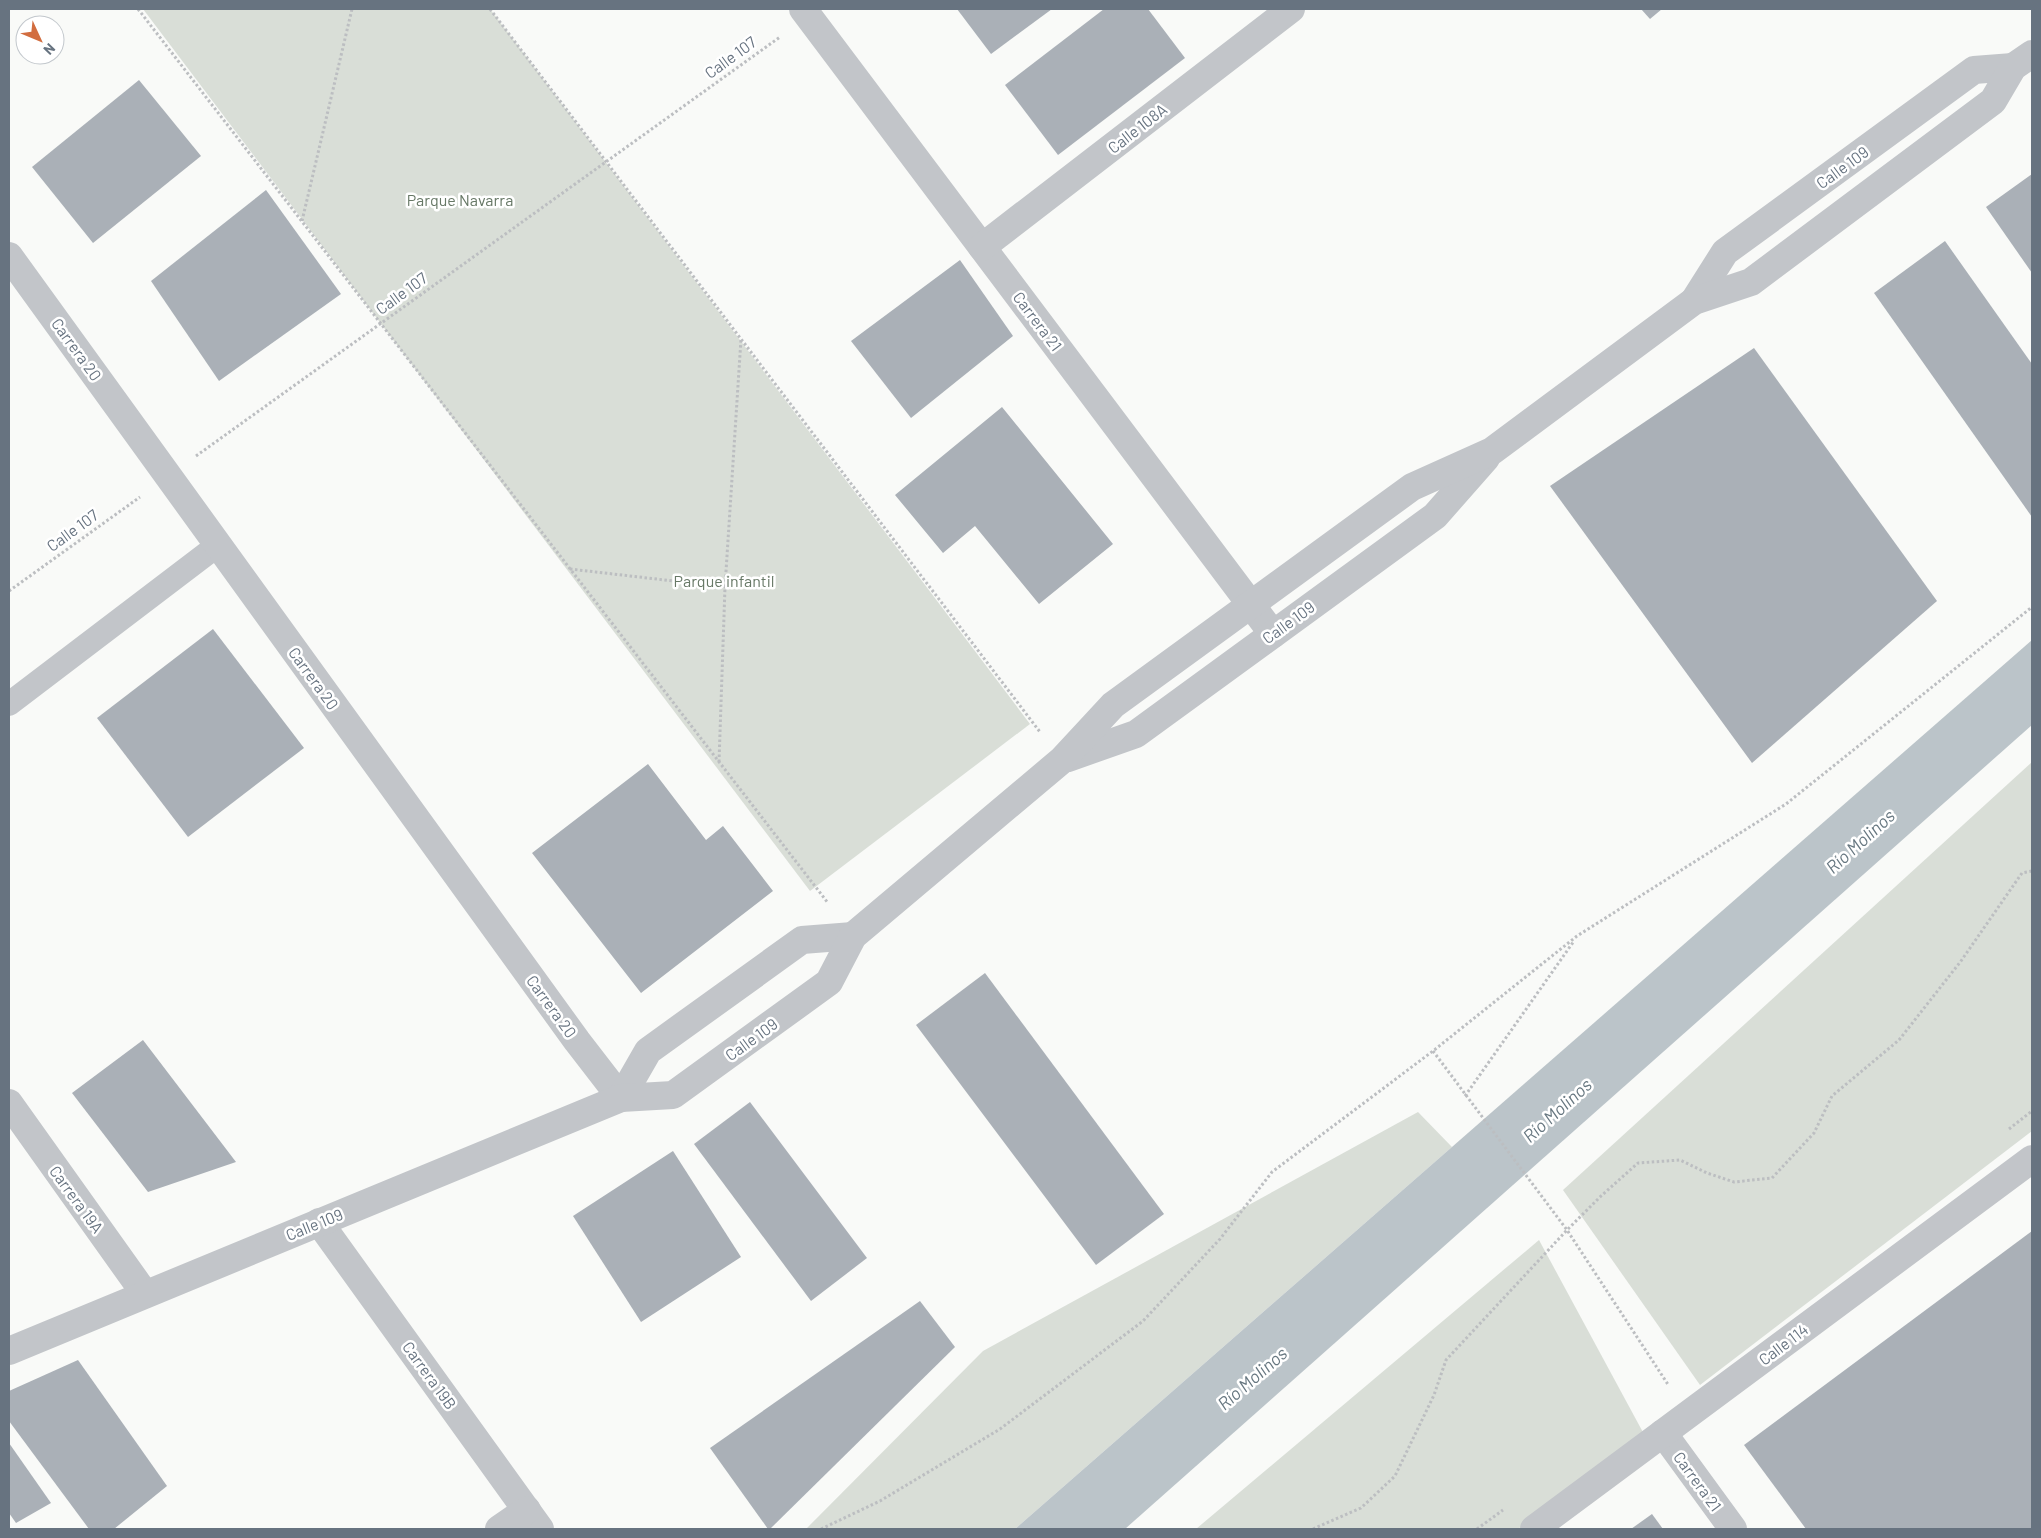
<svg xmlns="http://www.w3.org/2000/svg" width="2041" height="1538" viewBox="0 0 2041 1538" font-family="Barlow,sans-serif">
  <rect width="100%" height="100%" fill="#f9faf8"/>
  <g fill="#d9ded7">
    <polygon points="143,9 490,9 1030,724 810,891"/>
    <polygon points="2032,762 2032,1131 1700,1385 1563,1190"/>
    <polygon points="1418,1112 1452,1147 1015,1529 806,1529 983,1351"/>
    <polygon points="1539,1240 1645,1436 1518,1529 1196,1529"/>
  </g>
  <polygon fill="#bbc4c9" points="2032,640 2032,725 1125,1529 1015,1529"/>
  <g fill="#aab0b7">
    <polygon points="957,9 1052,9 991,54"/>
    <polygon points="1104,9 1148,9 1185,58 1058,155 1005,85"/>
    <polygon points="1641,9 1662,9 1650,19"/>
    <polygon points="139,80 201,156 93,243 32,167"/>
    <polygon points="2032,174 2032,273 1986,207"/>
    <polygon points="266,190 341,294 219,381 151,281"/>
    <polygon points="1945,241 2032,364 2032,517 1874,293"/>
    <polygon points="960,260 1013,336 911,418 851,341"/>
    <polygon points="1754,348 1937,601 1752,763 1550,486"/>
    <polygon points="1002,407 1113,544 1039,604 975,526 943,553 895,495"/>
    <polygon points="213,629 304,748 188,837 97,718"/>
    <polygon points="648,764 706,840 723,826 773,891 641,993 532,853"/>
    <polygon points="985,973 1164,1214 1096,1265 916,1025"/>
    <polygon points="143,1040 236,1162 148,1192 72,1093"/>
    <polygon points="750,1102 867,1258 811,1301 694,1144"/>
    <polygon points="673,1151 741,1257 641,1322 573,1216"/>
    <polygon points="2032,1231 2032,1529 1806,1529 1744,1445"/>
    <polygon points="920,1301 955,1347 770,1529 768,1529 710,1448"/>
    <polygon points="78,1360 167,1486 114,1529 89,1529 9,1421 9,1391"/>
    <polygon points="9,1443 51,1503 16,1523 9,1513"/>
    <polygon points="1652,1514 1663,1529 1631,1529"/>
  </g>
  <g fill="none" stroke-linecap="round" stroke-linejoin="round">
    <g stroke="#bcbec1" stroke-width="3" stroke-dasharray="2.5 2.5" stroke-linecap="butt">
      <polyline points="138,9 828,903"/>
      <polyline points="490,9 1040,732"/>
      <polyline points="302,221 352,9"/>
      <polyline points="196,456 780,37"/>
      <polyline points="570,569 725,587"/>
      <polyline points="9,591 140,497"/>
      <polyline points="719,762 725,587 741,339"/>
      <polyline points="1433,1051 1567,1230 1669,1386"/>
      <polyline points="1465,1096 1574,941"/>
      <polyline points="2009,1129 2032,1111"/>
      <polyline points="821,1529 880,1501 1000,1429 1143,1321 1220,1239 1272,1172 1433,1051 1577,936 1786,804 2032,607"/>
      <polyline points="1313,1529 1361,1508 1395,1476 1434,1395 1446,1360 1567,1230 1601,1196 1638,1163 1680,1160 1707,1173 1734,1182 1772,1178 1814,1133 1832,1096 1899,1040 1961,961 2022,873 2032,871"/>
      <polyline points="1477,1529 1503,1510"/>
    </g>
    <polyline stroke="#c2c5c9" stroke-width="24" points="9,704 218,545"/>
    <g stroke="#c2c5c9" stroke-width="28">
      <polyline points="803,9 1273,634"/>
      <polyline points="982,247 1291,9"/>
      <polyline points="9,256 577,1041 621,1098"/>
      <polyline points="9,1103 145,1294"/>
      <polyline points="319,1222 540,1529"/>
      <polyline points="1663,1433 1733,1529"/>
      <polyline points="499,1529 527,1510"/>
      <polyline points="1534,1529 2032,1159"/>
    </g>
    <g stroke="#c2c5c9" stroke-width="28">
      <polyline points="1694,301 1725,252 1974,70 2013,67"/>
      <polyline points="1068,758 1136,734 1435,516 1486,458"/>
      <polyline points="621,1098 648,1051 802,940 853,936"/>
      <polyline points="9,1351 621,1098 673,1095 829,982 853,936 1062,760 1113,705 1412,487 1492,451 1694,301 1751,282 1993,101 2013,67 2032,54"/>
    </g>
  </g>
  <g text-anchor="middle" dominant-baseline="central" stroke-width="5" stroke-linejoin="round" paint-order="stroke">
    <g font-size="16" fill="#677380" stroke="#fff">
      <text transform="translate(730 57) rotate(-36)">Calle 107</text>
      <text transform="translate(1137 128) rotate(-38)">Calle 108A</text>
      <text transform="translate(1842 167) rotate(-36)">Calle 109</text>
      <text transform="translate(401 293) rotate(-36)">Calle 107</text>
      <text transform="translate(1038 321) rotate(53)">Carrera 21</text>
      <text transform="translate(77 349) rotate(54)">Carrera 20</text>
      <text transform="translate(72 530) rotate(-36)">Calle 107</text>
      <text transform="translate(1288 622) rotate(-36)">Calle 109</text>
      <text transform="translate(314 678) rotate(54)">Carrera 20</text>
      <text transform="translate(552 1006) rotate(54)">Carrera 20</text>
      <text transform="translate(751 1039) rotate(-36)">Calle 109</text>
      <text transform="translate(77 1199) rotate(54)">Carrera 19A</text>
      <text transform="translate(314 1224) rotate(-22)">Calle 109</text>
      <text transform="translate(1783 1344) rotate(-37)">Calle 114</text>
      <text transform="translate(430 1375) rotate(54)">Carrera 19B</text>
      <text transform="translate(1698 1481) rotate(54)">Carrera 21</text>
    </g>
    <g font-size="16" fill="#677866" stroke="#fff">
      <text x="460" y="199">Parque Navarra</text>
      <text x="724" y="580">Parque infantil</text>
    </g>
    <g font-size="18" font-style="italic" fill="#677780" stroke="#fff">
      <text transform="translate(1860 841) rotate(-42)">Río Molinos</text>
      <text transform="translate(1557 1110) rotate(-42)">Río Molinos</text>
      <text transform="translate(1252 1378) rotate(-41)">Río Molinos</text>
    </g>
  </g>
  <rect width="2041" height="1538" fill="none" stroke="#677380" stroke-width="20"/>
  <g transform="translate(40 40) rotate(134)"><circle r="24" fill="#ffffff" stroke="#c2c7cc"/>
  <path d="M0-4L9 19L0 12L-9 19Z" fill="#d26d3f"/>
  <text y="-8" font-size="14" font-weight="bold" text-anchor="middle" fill="#677380">N</text>
  </g>
</svg>
